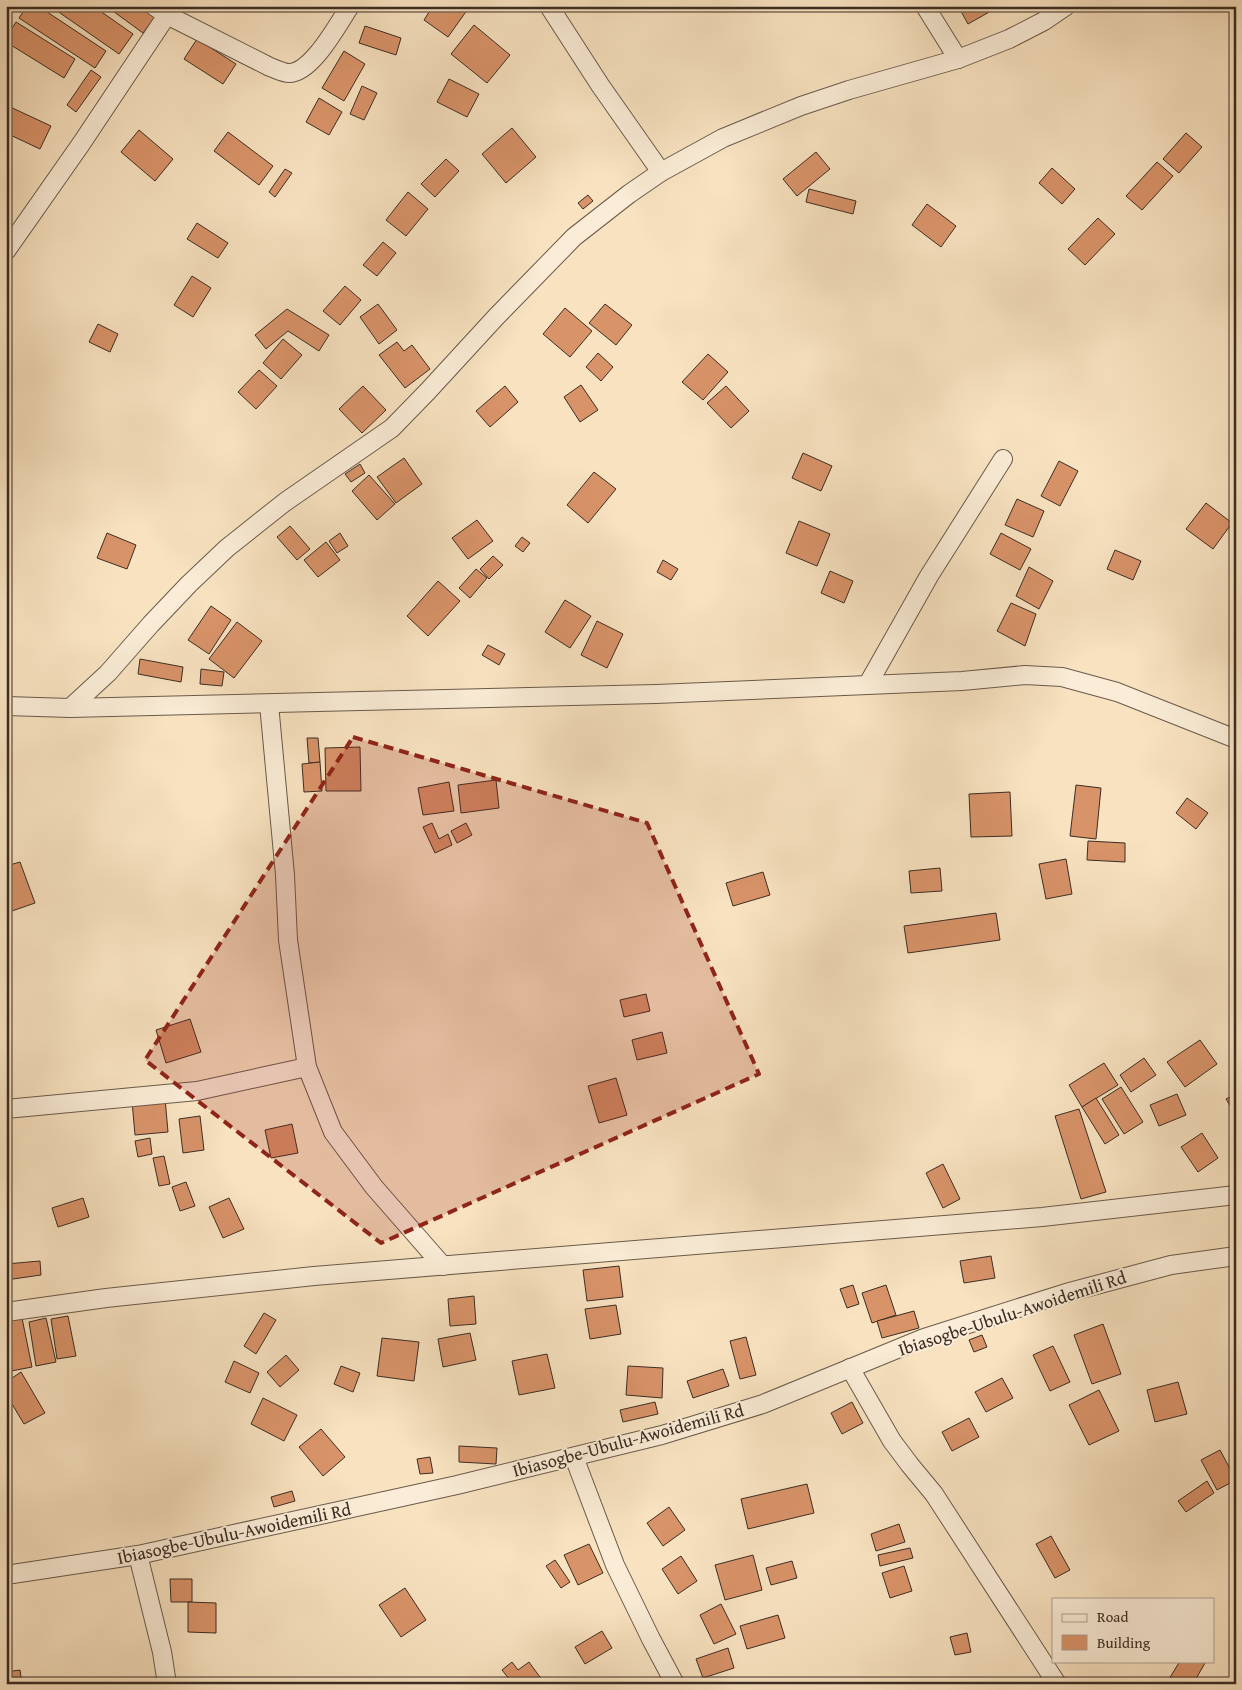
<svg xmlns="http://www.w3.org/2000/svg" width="1242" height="1690" viewBox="0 0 1242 1690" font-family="'Gentium Book Plus',serif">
  <rect width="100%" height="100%" fill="#f8e2c0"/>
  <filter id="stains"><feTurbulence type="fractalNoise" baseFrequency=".004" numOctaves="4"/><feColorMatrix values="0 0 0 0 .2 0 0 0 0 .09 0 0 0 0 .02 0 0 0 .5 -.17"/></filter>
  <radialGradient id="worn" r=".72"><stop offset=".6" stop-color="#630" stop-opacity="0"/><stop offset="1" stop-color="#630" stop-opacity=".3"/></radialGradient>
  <g fill="#d99369" stroke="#3b2d24">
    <polygon points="27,6 38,6 106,51 95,68 19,18"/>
    <polygon points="50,6 93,6 133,34 119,54"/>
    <polygon points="106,6 146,6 157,14 143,33"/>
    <polygon points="433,6 470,6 448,37 424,20"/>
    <polygon points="958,6 989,6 991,11 968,24"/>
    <polygon points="16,22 75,59 64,78 6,42 6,38"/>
    <polygon points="474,25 510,55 487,83 451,54"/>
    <polygon points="365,26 401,38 396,55 359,43"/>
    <polygon points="197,39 236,64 223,84 184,59"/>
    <polygon points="344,51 365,64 344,101 322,88"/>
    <polygon points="91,70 101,77 76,112 67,105"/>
    <polygon points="449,79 479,94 467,117 437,102"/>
    <polygon points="362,86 377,93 364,120 350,114"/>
    <polygon points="319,98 342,112 329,135 306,122"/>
    <polygon points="6,105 51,126 40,149 6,133"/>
    <polygon points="512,128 536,157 506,183 482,154"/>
    <polygon points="139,130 173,159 155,181 121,152"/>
    <polygon points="228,132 273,166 259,185 214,151"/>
    <polygon points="1186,133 1202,147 1179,173 1163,159"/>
    <polygon points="816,152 830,169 797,196 783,179"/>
    <polygon points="446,159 459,171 435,197 421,184"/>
    <polygon points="1157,162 1173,176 1142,210 1126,196"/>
    <polygon points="1052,168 1075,189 1062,204 1039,183"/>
    <polygon points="285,169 292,173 275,197 269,192"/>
    <polygon points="809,189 856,201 853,214 806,202"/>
    <polygon points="408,192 428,209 406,236 386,220"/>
    <polygon points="588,195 593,201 583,209 578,203"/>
    <polygon points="927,204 956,226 941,247 912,225"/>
    <polygon points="1098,218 1115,234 1085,265 1068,249"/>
    <polygon points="197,223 228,243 218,258 187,239"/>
    <polygon points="383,242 396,253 377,276 363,265"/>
    <polygon points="192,276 211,288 193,317 174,305"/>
    <polygon points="345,286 361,300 340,325 323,311"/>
    <polygon points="378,304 397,330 379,344 360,317"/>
    <polygon points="605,304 632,325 616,345 589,323"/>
    <polygon points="565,308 592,331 570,357 543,334"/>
    <polygon points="287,309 329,335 319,351 288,331 266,349 255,335"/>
    <polygon points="98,324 118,334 110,352 89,342"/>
    <polygon points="283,339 302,355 281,379 263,363"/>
    <polygon points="397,342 404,351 412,345 430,369 405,388 379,355"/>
    <polygon points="598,353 613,367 601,381 586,367"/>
    <polygon points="708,354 728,372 703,400 682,382"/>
    <polygon points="259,370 277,386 256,409 238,392"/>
    <polygon points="581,385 598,410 580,422 564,397"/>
    <polygon points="363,386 386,410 362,433 339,409"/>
    <polygon points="505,386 518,402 490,427 476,411"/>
    <polygon points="726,386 749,411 731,428 707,403"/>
    <polygon points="803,453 832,466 821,491 792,478"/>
    <polygon points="404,458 422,484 396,503 377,477"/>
    <polygon points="1059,461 1078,471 1060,506 1041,496"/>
    <polygon points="360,464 365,473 351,482 345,474"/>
    <polygon points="594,472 616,489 588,523 567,505"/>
    <polygon points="369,475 395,504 377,520 352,491"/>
    <polygon points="1017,499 1044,511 1033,537 1005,525"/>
    <polygon points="1206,503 1232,523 1213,549 1186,529"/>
    <polygon points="477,520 493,541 468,559 452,538"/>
    <polygon points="799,521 830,534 817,566 786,553"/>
    <polygon points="290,526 310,549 297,560 277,537"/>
    <polygon points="107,533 136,545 127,569 97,558"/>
    <polygon points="340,533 348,546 337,553 329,541"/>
    <polygon points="1001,533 1031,549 1020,570 990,554"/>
    <polygon points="522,537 530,543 523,552 515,546"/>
    <polygon points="326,542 340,560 318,577 304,560"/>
    <polygon points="1115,550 1141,561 1133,580 1107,569"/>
    <polygon points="493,556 503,565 489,579 480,569"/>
    <polygon points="663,560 678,569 671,580 657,572"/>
    <polygon points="1029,567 1053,581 1039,609 1016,596"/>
    <polygon points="476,569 487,578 470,598 459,588"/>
    <polygon points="830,571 853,581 844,603 821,593"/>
    <polygon points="438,581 460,601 428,636 407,616"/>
    <polygon points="565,600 591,616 570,648 545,632"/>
    <polygon points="1011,603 1036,614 1025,646 997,631"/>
    <polygon points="211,606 231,620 209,654 188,640"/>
    <polygon points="597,621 623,634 607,668 581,655"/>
    <polygon points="237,622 262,641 234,678 209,659"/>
    <polygon points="488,645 505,654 499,665 482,655"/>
    <polygon points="140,659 183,667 181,682 138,674"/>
    <polygon points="201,669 224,672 222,686 200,684"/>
    <polygon points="307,738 318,738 320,762 309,763"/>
    <polygon points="360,747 361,791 326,791 325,748"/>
    <polygon points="320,762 322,791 304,792 302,764"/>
    <polygon points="496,780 499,808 461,813 458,785"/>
    <polygon points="449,782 454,811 423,815 418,788"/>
    <polygon points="1076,785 1101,788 1096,839 1070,836"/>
    <polygon points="1010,792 1012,836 971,837 969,794"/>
    <polygon points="1187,798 1208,813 1196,829 1176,813"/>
    <polygon points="432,823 439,839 448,834 452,845 435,853 423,827"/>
    <polygon points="466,823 472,835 457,843 451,831"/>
    <polygon points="1088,841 1125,843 1125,862 1087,860"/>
    <polygon points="1066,859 1072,894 1046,899 1039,864"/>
    <polygon points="20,862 35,903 6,913 6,866"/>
    <polygon points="940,868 942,891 911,893 909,871"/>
    <polygon points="763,872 770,895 733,906 726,883"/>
    <polygon points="996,913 1000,940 908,953 904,926"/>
    <polygon points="646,994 650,1011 624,1017 620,1000"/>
    <polygon points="190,1019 201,1052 166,1063 156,1030"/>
    <polygon points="662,1032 667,1053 637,1060 632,1040"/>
    <polygon points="1200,1040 1217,1064 1185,1087 1167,1062"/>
    <polygon points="1144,1058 1156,1075 1131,1092 1120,1075"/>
    <polygon points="1104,1063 1118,1085 1082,1107 1069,1085"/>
    <polygon points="616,1078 627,1115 599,1123 588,1086"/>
    <polygon points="1121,1087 1143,1122 1124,1134 1102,1099"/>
    <polygon points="1177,1094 1186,1115 1159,1126 1150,1105"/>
    <polygon points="1236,1094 1236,1115 1226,1099"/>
    <polygon points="165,1098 168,1132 135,1135 132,1101"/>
    <polygon points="1096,1098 1119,1135 1105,1144 1082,1107"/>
    <polygon points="1079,1109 1106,1192 1081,1199 1055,1116"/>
    <polygon points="200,1116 204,1150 183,1153 179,1119"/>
    <polygon points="292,1124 298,1153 271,1158 265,1130"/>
    <polygon points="1202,1133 1218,1158 1198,1172 1181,1147"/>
    <polygon points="150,1138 152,1154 138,1157 135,1141"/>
    <polygon points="164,1156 170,1184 159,1186 153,1158"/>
    <polygon points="943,1164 960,1199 943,1208 926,1173"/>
    <polygon points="186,1182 195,1206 180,1211 172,1187"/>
    <polygon points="83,1198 89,1217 58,1227 52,1208"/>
    <polygon points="229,1198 244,1229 223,1238 209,1207"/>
    <polygon points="991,1256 995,1278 964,1283 960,1261"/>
    <polygon points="40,1261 41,1275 6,1280 6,1264"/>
    <polygon points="619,1266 623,1297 587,1301 583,1270"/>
    <polygon points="853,1285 859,1304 847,1308 840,1289"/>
    <polygon points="886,1285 896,1315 872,1323 862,1293"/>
    <polygon points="474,1296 476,1324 450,1326 448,1299"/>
    <polygon points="616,1305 621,1334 590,1339 585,1309"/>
    <polygon points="914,1311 919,1328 882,1338 877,1321"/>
    <polygon points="264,1313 276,1320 256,1354 244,1346"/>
    <polygon points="68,1316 76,1356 57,1359 51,1319"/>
    <polygon points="22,1318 32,1367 6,1372 6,1322"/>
    <polygon points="46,1318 56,1362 36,1366 29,1322"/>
    <polygon points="1103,1324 1121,1374 1092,1384 1074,1335"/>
    <polygon points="470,1333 476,1360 443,1367 438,1339"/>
    <polygon points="982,1335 987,1347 974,1352 969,1340"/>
    <polygon points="746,1337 756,1375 740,1379 730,1341"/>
    <polygon points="382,1338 419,1342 414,1381 377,1376"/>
    <polygon points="1053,1346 1070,1382 1050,1391 1033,1355"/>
    <polygon points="547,1354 555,1388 519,1395 512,1361"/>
    <polygon points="286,1355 299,1370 280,1387 267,1372"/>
    <polygon points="234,1361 259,1373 250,1393 225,1382"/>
    <polygon points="341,1366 360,1373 353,1392 334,1384"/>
    <polygon points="628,1366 663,1368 662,1398 626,1395"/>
    <polygon points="723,1369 729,1386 693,1398 687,1381"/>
    <polygon points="21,1372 45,1413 24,1424 6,1394 6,1382"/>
    <polygon points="1002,1378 1013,1398 986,1412 975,1392"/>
    <polygon points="1178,1382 1187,1414 1155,1422 1147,1390"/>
    <polygon points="1099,1390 1119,1431 1089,1445 1069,1405"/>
    <polygon points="263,1398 297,1415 284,1441 251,1424"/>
    <polygon points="655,1402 658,1414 623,1422 620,1410"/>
    <polygon points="852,1402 863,1423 842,1434 831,1413"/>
    <polygon points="969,1418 979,1437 952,1451 942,1432"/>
    <polygon points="321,1429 345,1457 323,1476 299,1447"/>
    <polygon points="459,1446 497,1448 496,1464 459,1462"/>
    <polygon points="1220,1450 1236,1480 1217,1490 1201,1460"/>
    <polygon points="430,1457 433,1473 420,1474 417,1459"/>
    <polygon points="1207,1481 1214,1493 1186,1512 1178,1501"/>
    <polygon points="807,1484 814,1513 748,1529 741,1499"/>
    <polygon points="292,1491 295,1501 274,1507 271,1497"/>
    <polygon points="669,1507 685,1530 663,1546 647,1523"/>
    <polygon points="899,1524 905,1542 876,1551 871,1534"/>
    <polygon points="1051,1536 1070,1570 1055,1578 1036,1544"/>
    <polygon points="589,1544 603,1573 578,1585 564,1555"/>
    <polygon points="910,1548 913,1558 880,1566 878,1555"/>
    <polygon points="753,1555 762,1590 725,1600 715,1565"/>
    <polygon points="681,1556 697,1581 678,1594 662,1569"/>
    <polygon points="555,1560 570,1582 561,1588 546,1566"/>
    <polygon points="792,1561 797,1578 771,1585 766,1568"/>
    <polygon points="904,1566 912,1591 890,1598 882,1573"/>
    <polygon points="170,1579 192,1579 192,1602 171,1602"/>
    <polygon points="405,1588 426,1620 401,1637 379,1605"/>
    <polygon points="188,1602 216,1603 216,1633 188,1632"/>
    <polygon points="721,1604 736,1634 714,1644 700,1615"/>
    <polygon points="778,1615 785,1638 747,1649 740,1626"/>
    <polygon points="602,1631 612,1648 585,1664 575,1647"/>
    <polygon points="967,1633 971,1652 955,1655 950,1637"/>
    <polygon points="728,1648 734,1668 703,1678 696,1659"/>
    <polygon points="1180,1661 1202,1661 1205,1663 1193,1684 1166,1684"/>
    <polygon points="512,1662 518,1670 529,1662 545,1684 513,1684 502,1670"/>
    <polygon points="20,1670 22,1684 6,1684 6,1672"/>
  </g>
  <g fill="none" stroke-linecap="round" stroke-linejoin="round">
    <defs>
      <g id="minor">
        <path d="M154,6L167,15L270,67C276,69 283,73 289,73C312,73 338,24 350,6"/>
        <polyline points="549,6 600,85 661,172"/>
        <polyline points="925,6 958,59"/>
        <polyline points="6,251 81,144 173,6"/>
        <polyline points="868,684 929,576 1003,459"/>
        <polyline points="269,704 285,875 288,940 307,1067 333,1132 374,1187 443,1266"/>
        <polyline points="6,706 70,708 656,694 962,681 1025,675 1062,677 1117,692 1236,739"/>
        <polyline points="70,708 108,673 151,624 189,584 227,548 285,502 392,428 428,391 496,317 574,237 629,194 661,172 723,138 801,106 849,90 958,59 1009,39 1044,21 1066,6"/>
        <polyline points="6,1109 197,1091 307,1067"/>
        <polyline points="6,1312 106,1298 314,1276 1042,1217 1236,1195"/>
        <polyline points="850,1368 892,1441 910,1465 934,1494 1057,1684"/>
        <polyline points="574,1457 615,1565 651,1639 675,1684"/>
        <polyline points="138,1555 162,1652 167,1684"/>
        <polyline points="6,1575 138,1555 457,1485 662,1435 763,1404 924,1338 1066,1293 1171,1265 1236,1256"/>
      </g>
    </defs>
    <use href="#minor" stroke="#6a5a4b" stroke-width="20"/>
    <use href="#minor" stroke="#faecd6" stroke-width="18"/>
  </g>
  <path fill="#8f2418" fill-opacity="0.2" stroke="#8f2418" stroke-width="4" stroke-dasharray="10 6" stroke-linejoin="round" d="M353,737L647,823L759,1074L381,1243L145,1060Z"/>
  <g text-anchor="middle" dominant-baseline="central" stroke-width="4" stroke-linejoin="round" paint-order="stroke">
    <g font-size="18" fill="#3b2d24" stroke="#faecd6">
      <text transform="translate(1012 1313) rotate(-18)">Ibiasogbe-Ubulu-Awoidemili Rd</text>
      <text transform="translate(628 1440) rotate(-15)">Ibiasogbe-Ubulu-Awoidemili Rd</text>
      <text transform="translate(234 1533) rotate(-12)">Ibiasogbe-Ubulu-Awoidemili Rd</text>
    </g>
  </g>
  <rect width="1242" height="1690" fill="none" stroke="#f8e2c0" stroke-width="25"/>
  <rect x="8" y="8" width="1227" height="1675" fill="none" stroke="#3b2d24" stroke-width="2.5"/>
  <rect x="12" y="12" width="1217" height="1665" fill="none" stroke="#3b2d24"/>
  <rect x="1052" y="1598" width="162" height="65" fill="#faecd6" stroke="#aea08f"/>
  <rect x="1062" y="1614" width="25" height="8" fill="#faecd6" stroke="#aea08f"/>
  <text x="1097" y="1622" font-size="15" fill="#3b2d24">Road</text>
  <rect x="1062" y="1635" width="25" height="15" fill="#d99369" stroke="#aea08f"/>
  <text x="1097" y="1648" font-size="15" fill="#3b2d24">Building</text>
  <rect width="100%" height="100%" filter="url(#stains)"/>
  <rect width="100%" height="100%" fill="url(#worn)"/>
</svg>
